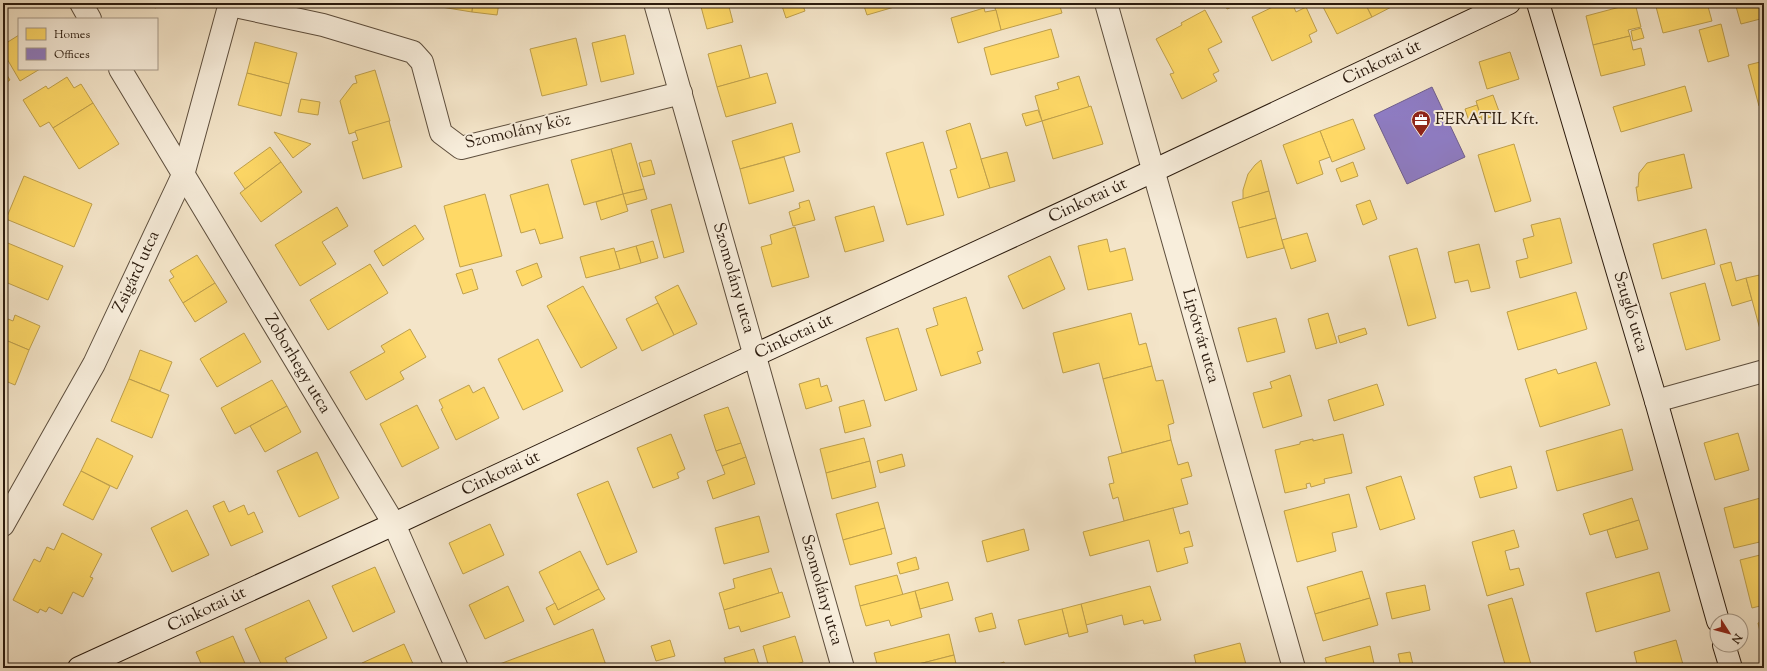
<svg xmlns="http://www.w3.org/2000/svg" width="1767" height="671" viewBox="0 0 1767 671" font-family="'Sorts Mill Goudy',serif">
  <rect width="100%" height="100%" fill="#f4e5c9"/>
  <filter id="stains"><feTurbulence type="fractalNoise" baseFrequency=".005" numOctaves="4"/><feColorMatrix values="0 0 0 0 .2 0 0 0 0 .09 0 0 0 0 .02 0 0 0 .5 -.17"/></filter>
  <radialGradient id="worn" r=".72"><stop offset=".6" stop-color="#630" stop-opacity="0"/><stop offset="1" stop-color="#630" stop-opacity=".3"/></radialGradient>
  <g fill="#ffd966" stroke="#bfa04c">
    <polygon points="139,3 157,3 156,8"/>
    <polygon points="436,3 473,3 472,12 435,6"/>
    <polygon points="473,3 499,3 497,15 472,12"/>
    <polygon points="700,3 728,3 733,22 707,29"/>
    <polygon points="781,3 802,3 805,11 786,18"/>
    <polygon points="863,3 908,3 867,15"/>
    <polygon points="1011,3 1059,3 1062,13 1001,30 995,8"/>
    <polygon points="1224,3 1241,3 1227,9"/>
    <polygon points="1276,3 1292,3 1296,12 1306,7 1317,31 1309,35 1312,42 1272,61 1252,17 1277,5"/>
    <polygon points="1321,3 1365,3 1372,17 1337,34"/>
    <polygon points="1365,3 1399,3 1372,17"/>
    <polygon points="1635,3 1641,27 1628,30 1630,36 1593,45 1586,16"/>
    <polygon points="1655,3 1707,3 1712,21 1663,33"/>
    <polygon points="1735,3 1764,3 1764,18 1741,24"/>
    <polygon points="984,8 985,12 996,10 1001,30 958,43 951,18"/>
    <polygon points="1205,10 1222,42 1208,49 1219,71 1213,74 1217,81 1182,99 1170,74 1174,73 1156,39 1182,25 1181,23"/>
    <polygon points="1721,24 1729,56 1708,62 1699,30"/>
    <polygon points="1641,28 1644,38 1633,41 1631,31"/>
    <polygon points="1051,29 1059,57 991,75 984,48"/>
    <polygon points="19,35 19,69 40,69 20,81 3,52 3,45"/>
    <polygon points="625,35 634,74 601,82 592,43"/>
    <polygon points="1630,36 1633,50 1641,48 1645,65 1601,76 1593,45"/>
    <polygon points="576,38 587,85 542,96 530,49"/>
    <polygon points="255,42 297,53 289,84 247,73"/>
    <polygon points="741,45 750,78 717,87 708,54"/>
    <polygon points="1510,52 1519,79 1487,89 1479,62"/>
    <polygon points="1764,61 1764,105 1759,106 1748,65"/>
    <polygon points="3,69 10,80 3,85"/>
    <polygon points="375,70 390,121 349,134 340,101 353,84 357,83 355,76"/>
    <polygon points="247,73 289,84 281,116 238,105"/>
    <polygon points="767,73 776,103 726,117 717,87"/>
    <polygon points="1079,76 1089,107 1042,121 1035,96 1059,89 1057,83"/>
    <polygon points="67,77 74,88 81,84 93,103 53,128 49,122 40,127 23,100 46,86 48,89"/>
    <polygon points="1685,86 1692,111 1621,132 1613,107"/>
    <polygon points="1493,95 1500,114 1482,120 1476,101"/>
    <polygon points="301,99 320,102 318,115 298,112"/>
    <polygon points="93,103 119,144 79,169 53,128"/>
    <polygon points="1477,105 1481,117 1469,121 1465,109"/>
    <polygon points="1091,106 1103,144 1053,159 1042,121"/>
    <polygon points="1038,110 1042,121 1026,126 1022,114"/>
    <polygon points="1353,119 1365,149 1332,162 1320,131"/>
    <polygon points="389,121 402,167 363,179 352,142 358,140 355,131"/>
    <polygon points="792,123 800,152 740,169 732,141"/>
    <polygon points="970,123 990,188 958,198 950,170 957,168 946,131"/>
    <polygon points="1320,131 1330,157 1319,161 1323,174 1297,184 1283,145"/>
    <polygon points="274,132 311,144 293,158"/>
    <polygon points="923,142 944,215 907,225 886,153"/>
    <polygon points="631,143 644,189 623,194 611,149"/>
    <polygon points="1514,144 1531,201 1495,212 1478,155"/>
    <polygon points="270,147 281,162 245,189 234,173"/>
    <polygon points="611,149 623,194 584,205 571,160"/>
    <polygon points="1007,152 1015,181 990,188 981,159"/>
    <polygon points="1684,154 1692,188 1638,201 1636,187 1638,187 1639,173 1647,163"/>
    <polygon points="784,157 794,191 749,204 740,169"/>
    <polygon points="651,160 655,174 643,177 639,163"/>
    <polygon points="1261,160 1269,191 1243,199 1243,190 1248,174 1255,165"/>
    <polygon points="281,162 302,192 261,222 240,193"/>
    <polygon points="1353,162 1358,176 1341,182 1336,169"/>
    <polygon points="24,176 92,204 74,247 6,219"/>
    <polygon points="548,184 563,238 540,244 535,229 521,233 510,195"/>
    <polygon points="644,189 647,199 626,205 623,194"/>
    <polygon points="1269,191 1276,218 1239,228 1232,202"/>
    <polygon points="485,194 502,256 460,267 444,206"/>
    <polygon points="623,194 628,211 601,220 596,202"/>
    <polygon points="809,200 815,220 793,226 789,212 800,208 799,203"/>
    <polygon points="1370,200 1377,219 1363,225 1356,205"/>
    <polygon points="671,204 684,252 664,258 651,210"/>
    <polygon points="874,206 884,241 845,252 835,217"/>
    <polygon points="337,207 348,226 322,242 336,264 300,286 275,245"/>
    <polygon points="1276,218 1284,248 1247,258 1239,228"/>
    <polygon points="1560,218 1572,263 1520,278 1516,261 1528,258 1523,239 1534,236 1531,225"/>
    <polygon points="415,225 424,239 383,266 374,251"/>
    <polygon points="795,227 809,277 772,287 761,247 772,244 770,235"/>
    <polygon points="1706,229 1715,264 1662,279 1653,244"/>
    <polygon points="1307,233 1316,261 1291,269 1282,240"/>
    <polygon points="1107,239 1110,252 1125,248 1133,280 1088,290 1078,246"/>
    <polygon points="3,241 63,266 48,300 3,281"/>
    <polygon points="653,241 658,258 641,263 636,246"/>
    <polygon points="1479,244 1490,288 1471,292 1468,280 1455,283 1448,252"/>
    <polygon points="636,246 641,263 620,269 615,252"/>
    <polygon points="614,248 620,269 586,278 580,257"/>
    <polygon points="1417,248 1436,318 1408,326 1389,256"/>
    <polygon points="197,255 215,283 183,303 169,280 174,277 170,271"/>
    <polygon points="1050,256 1065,289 1023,309 1008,276"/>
    <polygon points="1731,262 1736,281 1746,278 1752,300 1732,306 1720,265"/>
    <polygon points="537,263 542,277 522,286 516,271"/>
    <polygon points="370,264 388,293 328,330 310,300"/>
    <polygon points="472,269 478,289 463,294 456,274"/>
    <polygon points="1764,274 1764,332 1761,333 1746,278"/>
    <polygon points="215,283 227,302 195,322 183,303"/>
    <polygon points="1705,283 1720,340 1686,350 1670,293"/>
    <polygon points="678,285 697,324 674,335 655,297"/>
    <polygon points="583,286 617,348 581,368 547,306"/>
    <polygon points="1576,292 1587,329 1518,350 1507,312"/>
    <polygon points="966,297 983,350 977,352 981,363 941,376 926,329 938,325 933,308"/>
    <polygon points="658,303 674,335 642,351 626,319"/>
    <polygon points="1131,313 1139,345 1146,343 1152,366 1103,379 1099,363 1063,373 1053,333"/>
    <polygon points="1328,313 1337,343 1316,349 1308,319"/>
    <polygon points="15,315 40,326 29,350 3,339 3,317 13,321"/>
    <polygon points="1276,318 1285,352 1247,362 1238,328"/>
    <polygon points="898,328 917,390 885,401 866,338"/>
    <polygon points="1365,328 1367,334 1340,343 1338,336"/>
    <polygon points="410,329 426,357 400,372 404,379 366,400 350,372 385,352 381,346"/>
    <polygon points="244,333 261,362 217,387 200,359"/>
    <polygon points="3,339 29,350 15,385 3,380"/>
    <polygon points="538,339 563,391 523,410 498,359"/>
    <polygon points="140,350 172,362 160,391 129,379"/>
    <polygon points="1596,362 1610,405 1540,427 1525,379 1556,369 1558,374"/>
    <polygon points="1152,366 1156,381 1163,380 1174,423 1168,425 1171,440 1122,453 1103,379"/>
    <polygon points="1290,375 1302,416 1263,428 1253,393 1272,388 1270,382"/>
    <polygon points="819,378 821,387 827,385 832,401 806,409 799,384"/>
    <polygon points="129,379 169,395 152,438 111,421"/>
    <polygon points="272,380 287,406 235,434 221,408"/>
    <polygon points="1377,384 1384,405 1334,421 1328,400"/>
    <polygon points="469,385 473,393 484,387 499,418 456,440 441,409 443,408 439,400"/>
    <polygon points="864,400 871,426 845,433 839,407"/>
    <polygon points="417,405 439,448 402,467 380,424"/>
    <polygon points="287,406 301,432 265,452 250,426"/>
    <polygon points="728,407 741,443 716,451 704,415"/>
    <polygon points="1622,429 1633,470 1557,491 1546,451"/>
    <polygon points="1738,433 1749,470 1715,480 1704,443"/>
    <polygon points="671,434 685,469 677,473 679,478 653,488 637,448"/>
    <polygon points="1343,434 1352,473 1324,479 1325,483 1311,487 1310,483 1306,484 1307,488 1285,493 1275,450 1300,444 1300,442 1313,439 1313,441"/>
    <polygon points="97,438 133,456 117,489 81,471"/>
    <polygon points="864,438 870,461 826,473 820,449"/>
    <polygon points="1171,440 1178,465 1188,462 1192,476 1181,479 1188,504 1124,521 1118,497 1113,499 1109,484 1114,483 1108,457"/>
    <polygon points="741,443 746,457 722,466 716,451"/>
    <polygon points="317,452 339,498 299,517 277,471"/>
    <polygon points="902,454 905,466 880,473 877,461"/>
    <polygon points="746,457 755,484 713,499 707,481 725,474 722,466"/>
    <polygon points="870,461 876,487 832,499 826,473"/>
    <polygon points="1511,466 1517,488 1480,498 1474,477"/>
    <polygon points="81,471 110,486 93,520 63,505"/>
    <polygon points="1401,476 1415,519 1380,530 1366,487"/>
    <polygon points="608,481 637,552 607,565 577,494"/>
    <polygon points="1349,494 1357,527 1332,533 1336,551 1297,562 1284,511"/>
    <polygon points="1764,497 1764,541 1734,548 1724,508"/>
    <polygon points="1632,498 1639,520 1590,535 1583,514"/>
    <polygon points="224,501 229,512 244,505 248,515 254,512 263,532 231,546 213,506"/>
    <polygon points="878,502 885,528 843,540 836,514"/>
    <polygon points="1173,508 1180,534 1189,531 1193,546 1184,548 1188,563 1157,572 1149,540 1090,556 1083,532"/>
    <polygon points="187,510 209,555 172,572 151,528"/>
    <polygon points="759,516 769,552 724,564 715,528"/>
    <polygon points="1639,520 1648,549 1616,558 1607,530"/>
    <polygon points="490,524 504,555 463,574 449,543"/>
    <polygon points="885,528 892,554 850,565 843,540"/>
    <polygon points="1024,529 1029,550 987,562 982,541"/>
    <polygon points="1514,530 1519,547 1505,551 1510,570 1519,568 1524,585 1487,596 1472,542"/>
    <polygon points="62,533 102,554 90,577 93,578 83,597 73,592 62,614 49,607 46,612 40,609 38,613 13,600 34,559 40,562 47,547 54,550"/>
    <polygon points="580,551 599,589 558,610 539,572"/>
    <polygon points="1764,554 1764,605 1752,608 1740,560"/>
    <polygon points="916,557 919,569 900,574 897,563"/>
    <polygon points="375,567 395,612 353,632 332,586"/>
    <polygon points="771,568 779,593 724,610 719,593 735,588 733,579"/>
    <polygon points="1362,571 1370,598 1315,614 1307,587"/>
    <polygon points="1659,572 1670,611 1596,632 1586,593"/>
    <polygon points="897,575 903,595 860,606 855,586"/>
    <polygon points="948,582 953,600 920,609 915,591"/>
    <polygon points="1425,585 1430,610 1392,619 1386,593"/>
    <polygon points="508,586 524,621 485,639 469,605"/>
    <polygon points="1150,586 1161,620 1144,624 1143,620 1124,625 1122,615 1086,625 1081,604"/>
    <polygon points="599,589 605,599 554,625 546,608 555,603 558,610"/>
    <polygon points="915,591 922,617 891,626 889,620 866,626 860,606"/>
    <polygon points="782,592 790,617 741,632 739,626 729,629 724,610"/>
    <polygon points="1370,598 1378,625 1323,641 1315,614"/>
    <polygon points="1512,598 1532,668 1506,668 1488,605"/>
    <polygon points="309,600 327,638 285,658 290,668 263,668 245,629"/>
    <polygon points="1081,604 1088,632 1069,637 1062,609"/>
    <polygon points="1062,609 1068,633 1025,645 1018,620"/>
    <polygon points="992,613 996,628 979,632 975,618"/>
    <polygon points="1764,621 1764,648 1758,623"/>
    <polygon points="593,629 607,668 498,668 497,665"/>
    <polygon points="949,634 954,655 903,668 878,668 874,653"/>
    <polygon points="233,636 247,668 203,668 196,652"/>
    <polygon points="795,636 803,662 783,668 769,668 763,646"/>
    <polygon points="670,640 675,656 656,661 651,646"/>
    <polygon points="1676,640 1684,668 1638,668 1634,652"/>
    <polygon points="1240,643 1247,668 1197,668 1194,655"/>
    <polygon points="404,644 414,666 409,668 365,668 362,663"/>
    <polygon points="1370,646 1375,668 1328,668 1325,658"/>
    <polygon points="754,649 760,668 727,668 724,658"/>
    <polygon points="1410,652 1413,665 1401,667 1398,654"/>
    <polygon points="954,655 957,668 903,668"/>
    <polygon points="1004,662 1006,668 996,668 995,665"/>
  </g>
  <polygon fill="#8e7cc3" stroke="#705f8d" points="1432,87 1465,157 1407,184 1374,115"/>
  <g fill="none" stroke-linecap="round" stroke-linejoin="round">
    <defs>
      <g id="street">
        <polyline points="81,3 90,19"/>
        <polyline points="655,3 843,668"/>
        <polyline points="1106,3 1294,668"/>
        <polyline points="230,5 323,25 413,52 422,62 441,133 461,148 681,93"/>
        <polyline points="120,69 394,524 457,668"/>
        <polyline points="1656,401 1764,371"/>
        <polyline points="3,525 94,364 183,175 230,3"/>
      </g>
      <g id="secondary">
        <polyline points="1538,3 1656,401 1718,621"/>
        <polyline points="1724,645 1731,668"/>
        <polyline points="79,668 394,524 755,355 1153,171 1509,3"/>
      </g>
    </defs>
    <use href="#street" stroke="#5d4e3d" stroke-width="24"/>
    <use href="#secondary" stroke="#2b1b0e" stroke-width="24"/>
    <use href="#street" stroke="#f8eedc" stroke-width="22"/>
    <use href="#secondary" stroke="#f8eedc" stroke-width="22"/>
  </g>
  <defs>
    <symbol id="office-pin" viewBox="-11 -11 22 30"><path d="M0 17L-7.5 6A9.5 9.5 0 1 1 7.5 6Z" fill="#8f2418" stroke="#f8eedc"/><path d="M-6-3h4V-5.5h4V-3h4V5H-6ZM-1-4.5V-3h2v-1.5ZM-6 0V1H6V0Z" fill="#fff"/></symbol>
  </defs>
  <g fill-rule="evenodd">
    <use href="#office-pin" x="1410" y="109" width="22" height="30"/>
  </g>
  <g text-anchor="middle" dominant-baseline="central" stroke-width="4" stroke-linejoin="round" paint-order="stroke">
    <g font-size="17" fill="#2b1b0e" stroke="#f8eedc">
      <text transform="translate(1382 63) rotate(-25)">Cinkotai út</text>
      <text transform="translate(518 132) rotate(-13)">Szomolány köz</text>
      <text transform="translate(1088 201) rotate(-25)">Cinkotai út</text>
      <text transform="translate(137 272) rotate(-65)">Zsigárd utca</text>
      <text transform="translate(733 278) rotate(74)">Szomolány utca</text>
      <text transform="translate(1630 312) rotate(73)">Szugló utca</text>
      <text transform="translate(1200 336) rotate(74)">Lipótvár utca</text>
      <text transform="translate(794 337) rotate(-25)">Cinkotai út</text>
      <text transform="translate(297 364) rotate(59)">Zoborhegy utca</text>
      <text transform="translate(501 474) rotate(-25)">Cinkotai út</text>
      <text transform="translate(821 590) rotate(74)">Szomolány utca</text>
      <text transform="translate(207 610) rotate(-25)">Cinkotai út</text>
    </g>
    <g font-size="17" fill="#2b1b0e" stroke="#f8eedc" text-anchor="start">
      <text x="1435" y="120">FERATIL Kft.</text>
    </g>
  </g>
  <rect width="1767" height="671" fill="none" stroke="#f4e5c9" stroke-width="16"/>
  <rect x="4" y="4" width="1759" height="663" fill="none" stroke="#2b1b0e" stroke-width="2"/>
  <rect x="8" y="8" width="1751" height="655" fill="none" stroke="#2b1b0e"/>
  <rect x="18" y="18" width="140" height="52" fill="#f8eedc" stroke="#a69a8a"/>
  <rect x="26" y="28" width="20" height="12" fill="#ffd966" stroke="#a69a8a"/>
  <text x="54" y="38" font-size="12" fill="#2b1b0e">Homes</text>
  <rect x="26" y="48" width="20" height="12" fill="#8e7cc3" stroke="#a69a8a"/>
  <text x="54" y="58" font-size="12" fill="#2b1b0e">Offices</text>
  <g transform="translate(1729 633) rotate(126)"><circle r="19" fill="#f8eedc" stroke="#a69a8a"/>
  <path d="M0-3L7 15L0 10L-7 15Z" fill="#8f2418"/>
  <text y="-6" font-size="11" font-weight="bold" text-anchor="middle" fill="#2b1b0e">N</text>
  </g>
  <rect width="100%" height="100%" filter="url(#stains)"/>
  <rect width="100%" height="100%" fill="url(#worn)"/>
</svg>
